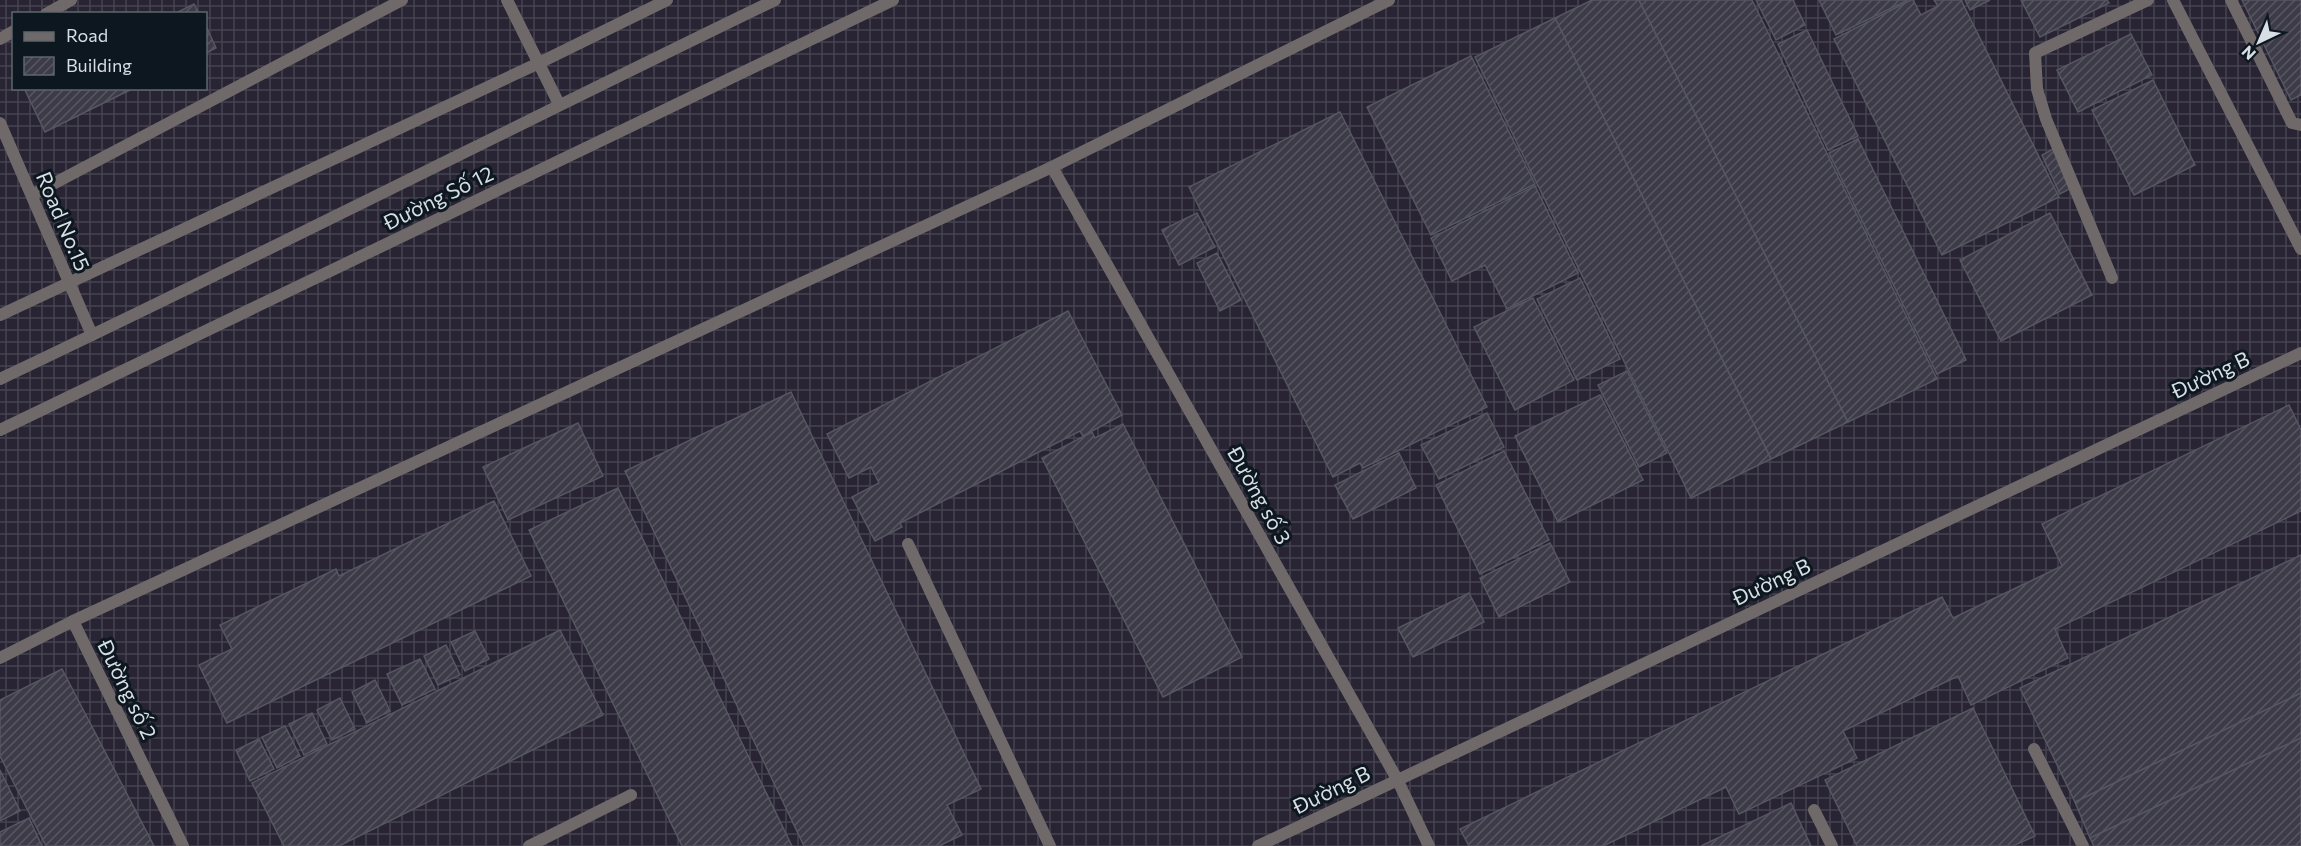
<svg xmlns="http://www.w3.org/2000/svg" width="2301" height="846" viewBox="0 0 2301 846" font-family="Commissioner,sans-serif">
  <defs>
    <pattern id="industrial-grid" width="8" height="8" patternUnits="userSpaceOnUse" patternTransform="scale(1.5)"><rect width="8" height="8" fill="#282434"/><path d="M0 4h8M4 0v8" fill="none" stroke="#464351"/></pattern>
    <pattern id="building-hatch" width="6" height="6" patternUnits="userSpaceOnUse" patternTransform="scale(1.5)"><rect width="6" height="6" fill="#3c3b47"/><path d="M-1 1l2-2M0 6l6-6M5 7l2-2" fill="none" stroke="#575761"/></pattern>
  </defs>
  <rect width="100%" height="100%" fill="#162128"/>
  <path fill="url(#industrial-grid)" fill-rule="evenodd" d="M0,0H2301V846H0ZM14,14H206V88H14Z"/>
  <g fill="url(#building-hatch)" stroke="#575663" stroke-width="1.5">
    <polygon points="1592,0 1639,0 1848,422 1771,459 1555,18"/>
    <polygon points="1639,0 1752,0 1937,379 1848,422"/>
    <polygon points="1756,0 1793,0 1805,25 1776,40"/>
    <polygon points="1819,0 1908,0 1836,35"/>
    <polygon points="1911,0 1913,0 1921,15 1938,6 1934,0 1961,0 2059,197 1942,255 1834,39"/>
    <polygon points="1965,0 1990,0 1970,10"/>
    <polygon points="2021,0 2107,0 2109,3 2040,37"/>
    <polygon points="2242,0 2301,0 2301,95 2291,100"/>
    <polygon points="194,4 199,14 174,14"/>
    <polygon points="1555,18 1771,459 1691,498 1475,57"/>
    <polygon points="206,26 216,48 206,53"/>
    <polygon points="1807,30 1858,136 1828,150 1778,44"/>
    <polygon points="2131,34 2152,75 2078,112 2057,70"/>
    <polygon points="1471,56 1535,184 1431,235 1367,107"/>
    <polygon points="2153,80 2195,165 2134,195 2092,110"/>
    <polygon points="24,88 134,88 45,132"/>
    <polygon points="1340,112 1487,407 1363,468 1360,463 1333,477 1189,187"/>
    <polygon points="1858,139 1966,360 1937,374 1829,153"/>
    <polygon points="2055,148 2073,187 2060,194 2042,155"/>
    <polygon points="1535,186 1578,273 1507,309 1485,265 1452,281 1431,238"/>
    <polygon points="1197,213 1215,247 1179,265 1162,230"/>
    <polygon points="2050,213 2092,295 2001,341 1960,260"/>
    <polygon points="1217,253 1241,300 1220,311 1197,263"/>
    <polygon points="1580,278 1620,359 1577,380 1537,299"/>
    <polygon points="1533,298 1574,380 1515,410 1474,327"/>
    <polygon points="1068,311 1122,415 1083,436 1080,431 900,523 902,527 875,541 852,497 879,483 871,467 849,478 827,434"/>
    <polygon points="1627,371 1667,453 1639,467 1598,385"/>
    <polygon points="791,392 981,789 947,805 962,835 939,846 804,846 625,471"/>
    <polygon points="1600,395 1643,480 1558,522 1515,436"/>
    <polygon points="2289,405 2301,430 2301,511 2055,629 2068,658 1971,705 1958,676 1843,731 1857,758 1739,814 1726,787 1603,846 1469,846 1460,829 1942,597 1953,618 2062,566 2042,524"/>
    <polygon points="1487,413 1504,447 1439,479 1421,445"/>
    <polygon points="578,423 603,476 508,520 483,467"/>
    <polygon points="1123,424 1242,657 1163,697 1042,458 1092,432 1095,438"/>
    <polygon points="1504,451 1549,540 1480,574 1436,485"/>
    <polygon points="1399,453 1416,488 1353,519 1335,485"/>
    <polygon points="618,488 792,846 682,846 529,530"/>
    <polygon points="494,501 531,576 227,723 199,665 232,649 220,625 336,569 339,576"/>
    <polygon points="1550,543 1570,582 1499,617 1480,578"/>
    <polygon points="2301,555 2301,693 2075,802 2020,688"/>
    <polygon points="1469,593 1484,622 1413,657 1398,628"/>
    <polygon points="560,630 603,715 339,846 284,846 252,783"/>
    <polygon points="475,631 489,659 465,671 451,642"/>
    <polygon points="446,645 460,675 438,685 424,656"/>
    <polygon points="420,659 435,689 402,705 387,674"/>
    <polygon points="62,669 154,846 46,846 0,756 0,700"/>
    <polygon points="375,680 390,711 367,723 352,692"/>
    <polygon points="2301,693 2301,738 2090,838 2075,802"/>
    <polygon points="340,698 355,729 332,740 317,710"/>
    <polygon points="1973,708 2035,836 2013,846 1857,846 1825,780"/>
    <polygon points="312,713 327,744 304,755 289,724"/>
    <polygon points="285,726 300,756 277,768 262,737"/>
    <polygon points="2301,738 2301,846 2094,846 2090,838"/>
    <polygon points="259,739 274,769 250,781 236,750"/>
    <polygon points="0,770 20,811 0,821"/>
    <polygon points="1791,803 1811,846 1701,846"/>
    <polygon points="29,818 42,846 0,846 0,832"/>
  </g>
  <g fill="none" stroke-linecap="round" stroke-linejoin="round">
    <g stroke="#706969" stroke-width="12">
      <polyline points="2173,0 2301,249"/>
      <polyline points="2231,0 2292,123 2301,125"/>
      <polyline points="46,14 71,0"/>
      <polyline points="0,39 14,31"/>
      <polyline points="1052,167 1397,779 1429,846"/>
      <polyline points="2112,278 2046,119 2037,89 2035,53 2148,0"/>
      <polyline points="908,544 1050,846"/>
      <polyline points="73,621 1052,167 1389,0"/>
      <polyline points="2034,749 2083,846"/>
      <polyline points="1814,810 1832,846"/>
      <polyline points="529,846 631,795"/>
      <polyline points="1258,846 2301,353"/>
    </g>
    <g stroke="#706969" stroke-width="12">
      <polyline points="507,0 559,104"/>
      <polyline points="0,123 92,335"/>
      <polyline points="32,195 402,0"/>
      <polyline points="0,315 539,63 667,0"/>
      <path d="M0,379C260,256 516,125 775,0"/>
      <polyline points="0,430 893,0"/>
      <polyline points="0,658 73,621 183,846"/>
    </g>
  </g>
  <g text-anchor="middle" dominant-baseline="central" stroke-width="6" stroke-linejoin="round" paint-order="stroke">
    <g font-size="21" fill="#d7dee4" stroke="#0d171f">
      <text transform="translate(438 197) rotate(-26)">Đường Số 12</text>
      <text transform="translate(64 221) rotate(67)">Road No.15</text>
      <text transform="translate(2210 374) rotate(-25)">Đường B</text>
      <text transform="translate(1260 495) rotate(61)">Đường số 3</text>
      <text transform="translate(1771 581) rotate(-25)">Đường B</text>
      <text transform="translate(128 689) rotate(64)">Đường số 2</text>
      <text transform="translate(1331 789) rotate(-26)">Đường B</text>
    </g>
  </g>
  <rect x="12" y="12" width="195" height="78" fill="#0d171f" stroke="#5e676e" stroke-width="1.5"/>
  <rect x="24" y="32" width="30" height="9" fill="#706969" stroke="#5e676e" stroke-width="1.5"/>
  <text x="66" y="42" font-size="18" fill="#d7dee4">Road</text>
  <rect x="24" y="57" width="30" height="18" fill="url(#building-hatch)" stroke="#5e676e" stroke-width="1.5"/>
  <text x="66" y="72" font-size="18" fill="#d7dee4">Building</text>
  <g transform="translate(2259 42) rotate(224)" stroke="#0d171f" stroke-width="4.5" paint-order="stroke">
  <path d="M0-4.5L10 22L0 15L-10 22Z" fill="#d7dee4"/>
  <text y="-9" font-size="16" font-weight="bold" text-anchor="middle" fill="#d7dee4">N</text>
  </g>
</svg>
